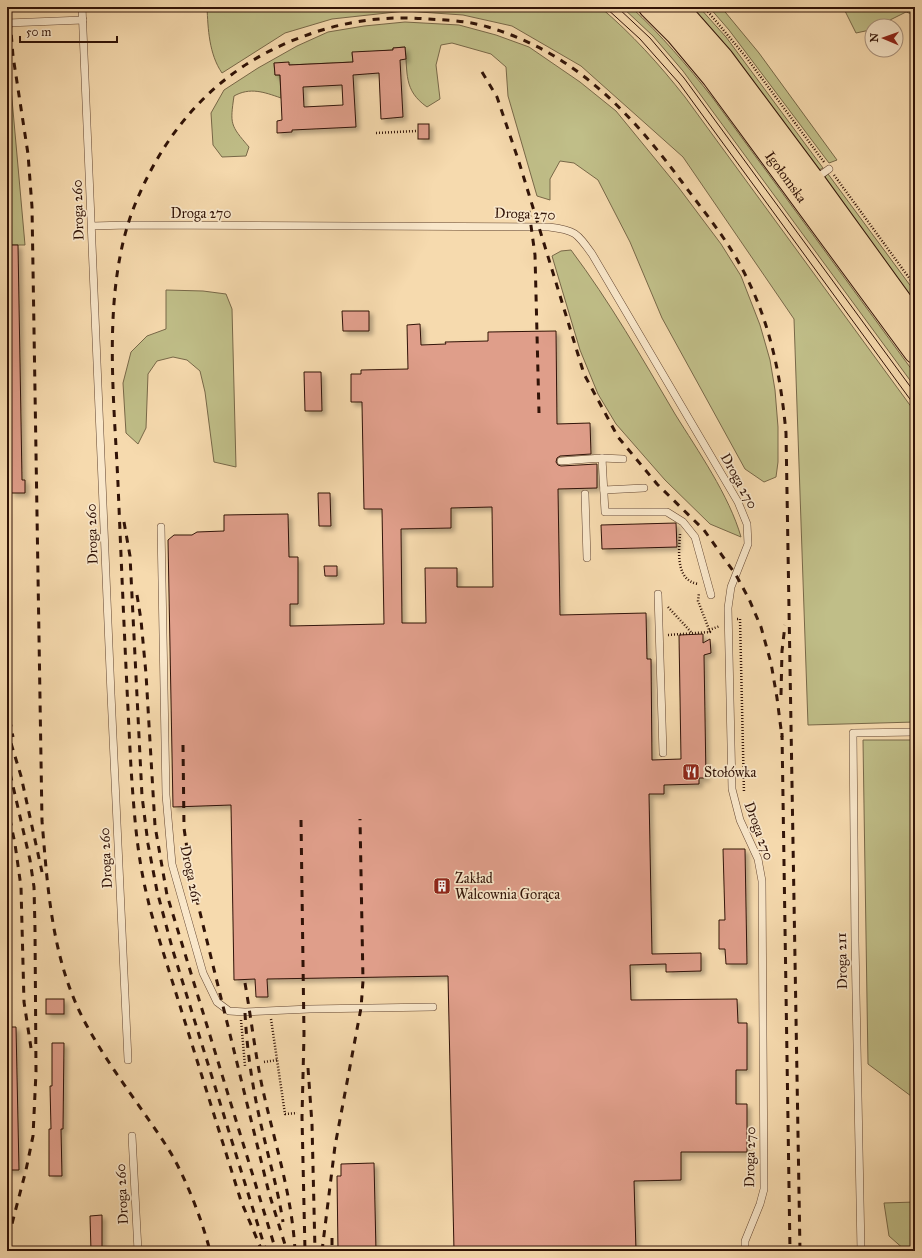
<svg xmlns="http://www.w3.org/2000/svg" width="922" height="1258" viewBox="0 0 922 1258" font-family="'IM FELL Great Primer',serif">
  <defs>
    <filter id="shadow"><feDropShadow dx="3.5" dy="3.5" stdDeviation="2" flood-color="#0004"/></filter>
  </defs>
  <rect width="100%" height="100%" fill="#f6daae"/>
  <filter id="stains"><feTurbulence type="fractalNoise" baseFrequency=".005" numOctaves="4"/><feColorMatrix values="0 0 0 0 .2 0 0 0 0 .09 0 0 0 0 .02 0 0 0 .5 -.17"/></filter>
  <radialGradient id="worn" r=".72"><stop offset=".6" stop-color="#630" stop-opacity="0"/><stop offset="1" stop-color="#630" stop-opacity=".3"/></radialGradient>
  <g fill="#c0be88" stroke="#786848">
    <path d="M207,7H600C632,34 659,64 685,97L915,412V722L808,725L794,319L683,157L581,66L512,26L463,15L405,11L332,19L285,33L222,73C209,54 208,29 207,7Z"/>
    <path d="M622,7H631C661,35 687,65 712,97L915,374V387L683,71L653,36Z"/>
    <polygon points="688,7 699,7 726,37 823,168 819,170"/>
    <polygon points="709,7 721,7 759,53 837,160 829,163 729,30"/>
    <polygon points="830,7 915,7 915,15 906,12 878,26 872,26 872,29 870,30 856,33 845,11"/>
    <path d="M405,22L459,25L496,35L529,47L580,82L616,111L679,188L721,244L741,276L760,325L770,360L775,390L778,427V462L776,477L764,482L745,469L662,318L630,242L598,180L574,163L560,161L550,179V200L537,196L508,96L506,67L491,54L452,43L441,45L436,65L440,99L427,107C403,90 408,73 405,47L393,48V50L352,53L353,62L289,65L274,63L275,75H280L281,98C264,92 250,87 234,96C230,124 230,125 249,147L246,156L222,157L213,145L211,113L224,90L258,68L297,46L328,32L364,26Z"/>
    <polygon points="7,76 11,88 25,245 7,245"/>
    <polygon points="828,174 915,292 915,306 824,178"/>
    <path d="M571,250C610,302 642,358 675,414C698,451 729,495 741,537L710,524L665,480L616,424L598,394L580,350L552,256L561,251Z"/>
    <polygon points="166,290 203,291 226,294 232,309 236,467 214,462 205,392 200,371 187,360 173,357 157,361 148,374 146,428 138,444 126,433 123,383 131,352 147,336 166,329"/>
    <polygon points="863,740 915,740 915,1099 868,1064"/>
    <polygon points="915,1202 915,1251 906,1251 889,1236 884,1203"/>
  </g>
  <g fill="#df9e8a" stroke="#311307" fill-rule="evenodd" filter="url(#shadow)">
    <path d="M405,47L406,59L400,60L403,117L381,119L379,73L353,75L356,127L292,130V132L277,133V121L282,120L280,75H275L274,63L289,62V65L353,62L352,52L393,50V48ZM342,85L343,105L304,107L303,87Z"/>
    <rect x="418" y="124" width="11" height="15"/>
    <polygon points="7,245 18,245 22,480 25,480 25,493 11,493 11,480 7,481"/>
    <polygon points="342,311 369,311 369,331 343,331"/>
    <path d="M420,324L421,345L446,344L445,342L488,341V332L556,331L557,424L590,423L591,454L560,456L557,458L556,462L558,465L561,466L597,464V488L558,489L560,615L646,613L647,659H651L652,760L681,759L679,635L703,634V643L710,639L711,653L704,655L706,778H699V784L664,785V794H649L652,954L701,953V971L666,972V964L630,965L631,1000L737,999L738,1023H747V1070H736V1104H747V1152H681V1180L634,1181L636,1251H454L448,976L267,979L268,997H256L255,979L234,980L231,805L173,807L168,540L174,535H192L197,532L224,531V515L288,514L289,557H298V604H290V626L384,624L382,509H364L362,404V402H351V374H361V370L408,369L407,325ZM492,507L493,587H457V568H425L426,623H402L401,529L451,528V508Z"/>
    <polygon points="304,372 321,372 322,411 305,411"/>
    <polygon points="318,493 330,493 331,526 319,526"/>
    <polygon points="676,523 677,547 602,549 601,525"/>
    <polygon points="324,566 337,566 337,576 325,576"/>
    <polygon points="723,849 745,849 747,964 726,964 725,949 719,949 719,920 725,920"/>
    <rect x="46" y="999" width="18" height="15"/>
    <polygon points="7,1027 16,1027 19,1170 7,1170"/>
    <polygon points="52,1043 64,1043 63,1129 61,1129 62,1176 49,1176 49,1129 51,1129 50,1086 52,1086"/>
    <polygon points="374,1163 376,1251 338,1251 337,1176 341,1176 341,1164"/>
    <polygon points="102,1215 102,1251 91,1251 90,1216"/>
  </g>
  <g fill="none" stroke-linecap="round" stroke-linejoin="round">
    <defs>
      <g id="service">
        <polyline points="82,7 111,694 128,1060"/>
        <polyline points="7,23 83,20"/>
        <polyline points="815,179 829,169"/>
        <path d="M92,226L128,225L549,227C575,230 577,233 592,254L738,502L747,524L748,544L731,587L728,608L732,789L740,820L758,859L762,881L764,1189L760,1204L745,1241V1251"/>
        <polyline points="602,458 623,459"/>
        <polyline points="561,461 602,458 605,512 667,512 683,522 695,537 711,595"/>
        <polyline points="604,490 644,488"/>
        <polyline points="585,494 587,558"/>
        <polyline points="161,527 166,795 172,864 203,973 217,1002 229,1011 245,1012 310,1009 433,1007"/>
        <polyline points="658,594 663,753"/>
        <polyline points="132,1136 138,1251"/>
        <polyline points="861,1251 855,941 853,733 915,732"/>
      </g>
      <g id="primary">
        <path id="s1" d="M650,7L677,34L713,77L915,352"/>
        <polyline points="677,7 722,58 813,180 915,321"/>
      </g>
    </defs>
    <use href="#service" stroke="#624531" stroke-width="8"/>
    <use href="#primary" stroke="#311307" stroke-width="24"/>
    <g stroke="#311307" stroke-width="2.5" stroke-dasharray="1 2" stroke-linecap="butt">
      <polyline points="704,7 746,57 824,162"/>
      <polyline points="376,133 416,131"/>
      <polyline points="834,175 915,286"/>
      <path d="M680,534C679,551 675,580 698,584"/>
      <polyline points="668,607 692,633"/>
      <polyline points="737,619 740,619 744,793"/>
      <polyline points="709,630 720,626"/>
      <polyline points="668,635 710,632 698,601 699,593"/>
      <polyline points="747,805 765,847"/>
      <polyline points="271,1019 285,1114 297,1113"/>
      <polyline points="241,1020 245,1066"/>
      <polyline points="264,1062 277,1060"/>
    </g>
    <use href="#service" stroke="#f9e7ca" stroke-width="7"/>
    <use href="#primary" stroke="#f6daae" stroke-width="22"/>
    <g stroke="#311307" stroke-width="1">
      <polyline points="605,7 640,39 679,83 915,406"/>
      <polyline points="617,7 650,38 684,78 915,393"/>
    </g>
    <g stroke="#311307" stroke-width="3" stroke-dasharray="7 7" stroke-linecap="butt">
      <path d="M9,7L13,56L28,154L32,207L42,821C48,892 52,963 87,1026C111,1070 143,1109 169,1150C186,1178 202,1220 210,1251"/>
      <polyline points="482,72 497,97 519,162 584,374 618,437 657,484 704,530 736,575 749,599 761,627 771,663 777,698 782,737"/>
      <polyline points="529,211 535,255 539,413"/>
      <polyline points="124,522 130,556 142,796 148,844 157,891 173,951 265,1248"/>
      <polyline points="137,595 141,620 146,674 155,826 167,895 276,1251"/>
      <polyline points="781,695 782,651 785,625"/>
      <polyline points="7,706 13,737"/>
      <polyline points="7,730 21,776 42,872"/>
      <polyline points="782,733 790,1251"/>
      <polyline points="183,745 184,828 191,876 269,1193 287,1251"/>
      <polyline points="7,760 30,860 34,887 35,929 36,1072 33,1136 26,1170 7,1243"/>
      <polyline points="7,805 15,844 21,887 24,1002 31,1048"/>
      <polyline points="301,820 304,1034 302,1117 305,1251"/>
      <path d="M245,983C251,1018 255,1052 262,1086C274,1141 292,1194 295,1251"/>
      <path d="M245,1013C247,1052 253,1091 262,1129C269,1160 278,1190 283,1222"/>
      <polyline points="308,1068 312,1124 315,1251"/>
      <polyline points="7,1089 7,1183"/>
      <polyline points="332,1238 332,1251"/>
      <path d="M262,1251L241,1201L160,942C156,928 151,914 148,900C137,857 134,812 131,768C126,674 122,579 118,484C114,395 101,286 136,202C168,125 220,68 299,38C340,22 383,15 427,19C447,20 469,21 488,27C575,53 630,112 682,182C699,205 717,227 732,251C767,308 780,367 786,433L800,1251"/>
      <polyline points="322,1251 335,1146 361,1008 363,981 360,819"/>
    </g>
  </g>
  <defs>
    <symbol id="restaurant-square" viewBox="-11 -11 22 22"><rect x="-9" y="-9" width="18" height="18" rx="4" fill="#8f2418" stroke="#f9e7ca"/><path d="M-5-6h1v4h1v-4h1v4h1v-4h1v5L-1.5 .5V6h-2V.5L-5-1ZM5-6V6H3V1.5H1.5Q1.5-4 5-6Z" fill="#fff"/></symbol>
    <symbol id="building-square" viewBox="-11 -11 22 22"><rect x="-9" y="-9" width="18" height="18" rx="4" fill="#8f2418" stroke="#f9e7ca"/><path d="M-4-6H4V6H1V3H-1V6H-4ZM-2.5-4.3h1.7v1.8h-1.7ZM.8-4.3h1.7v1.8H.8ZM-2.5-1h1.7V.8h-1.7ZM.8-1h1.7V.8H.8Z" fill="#fff"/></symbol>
  </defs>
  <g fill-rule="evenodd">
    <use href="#restaurant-square" x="681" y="762" width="20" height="20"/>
    <use href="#building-square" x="432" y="876" width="20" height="20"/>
  </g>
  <g text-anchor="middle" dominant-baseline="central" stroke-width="3.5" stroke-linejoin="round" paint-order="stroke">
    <g font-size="14" fill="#311307" stroke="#f9e7ca">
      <text stroke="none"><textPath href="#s1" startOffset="218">Igołomska</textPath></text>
      <text transform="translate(78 210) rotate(-92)">Droga 260</text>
      <text x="201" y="213">Droga 270</text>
      <text transform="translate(525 214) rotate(2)">Droga 270</text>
      <text transform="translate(739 481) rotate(61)">Droga 270</text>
      <text transform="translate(92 534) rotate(-92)">Droga 260</text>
      <text transform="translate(759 831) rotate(70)">Droga 270</text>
      <text transform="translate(106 858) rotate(-93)">Droga 260</text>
      <text transform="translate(191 874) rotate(78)">Droga 261</text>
      <text transform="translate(842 961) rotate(-91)">Droga 211</text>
      <text transform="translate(750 1157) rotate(-89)">Droga 270</text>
      <text transform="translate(122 1194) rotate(-93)">Droga 260</text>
    </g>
    <g font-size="14" fill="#311307" stroke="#f9e7ca" text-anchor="start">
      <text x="704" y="772">Stołówka</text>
      <text x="455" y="878">Zakład<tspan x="455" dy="16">Walcownia Gorąca</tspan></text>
    </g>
  </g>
  <rect width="922" height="1258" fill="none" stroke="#f6daae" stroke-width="24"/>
  <rect x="8" y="8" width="906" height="1242" fill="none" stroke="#311307" stroke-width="2"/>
  <rect x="12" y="12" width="898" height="1234" fill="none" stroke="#311307"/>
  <g transform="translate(884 38) rotate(272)"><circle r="19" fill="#f9e7ca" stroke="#a9927c"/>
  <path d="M0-3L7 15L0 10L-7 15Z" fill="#8f2418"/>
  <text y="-6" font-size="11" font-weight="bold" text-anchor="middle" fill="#311307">N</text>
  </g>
  <path d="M20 36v6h97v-6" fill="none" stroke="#311307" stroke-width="2"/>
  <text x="26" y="36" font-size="12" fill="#311307" stroke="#f9e7ca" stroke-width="3" paint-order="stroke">50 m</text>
  <rect width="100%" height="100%" filter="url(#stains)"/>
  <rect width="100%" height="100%" fill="url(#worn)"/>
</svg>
